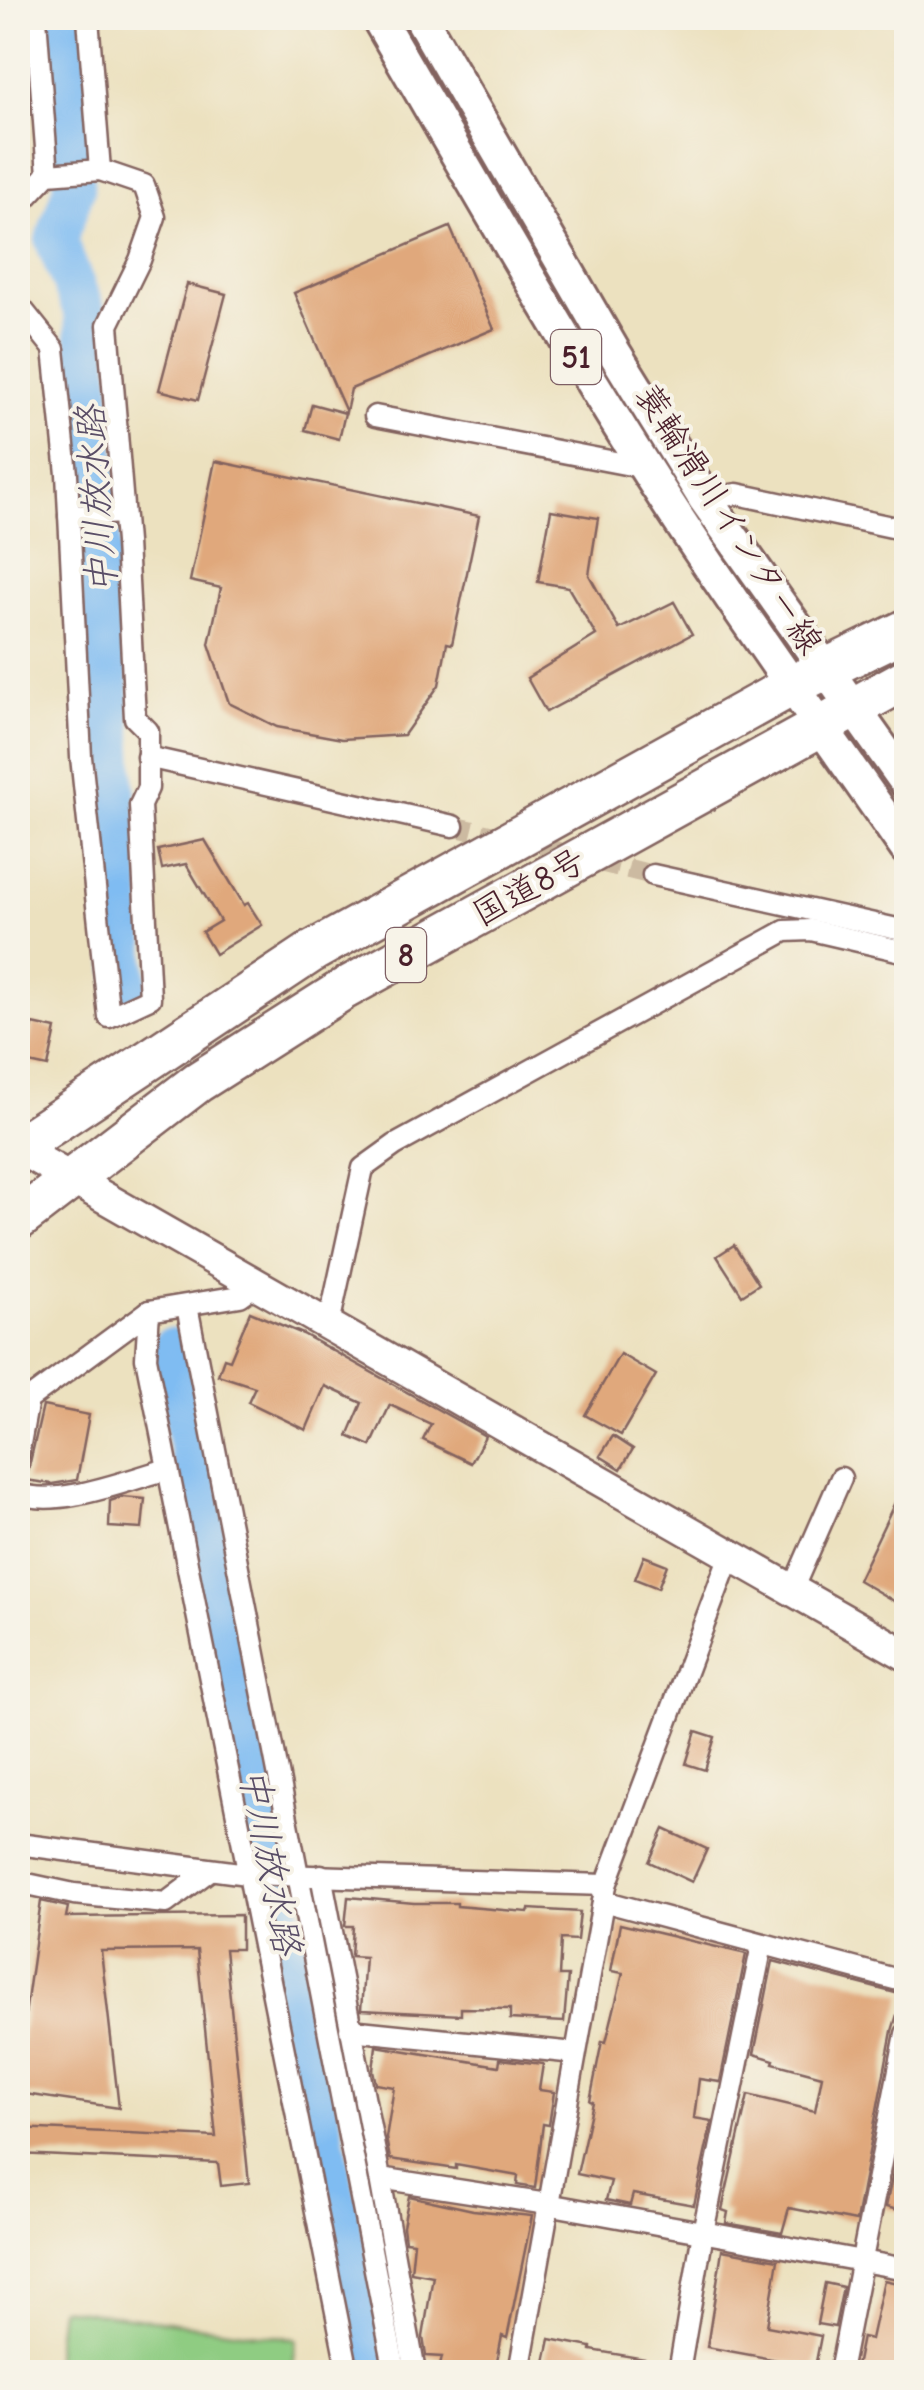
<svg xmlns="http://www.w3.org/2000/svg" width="924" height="2390" viewBox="0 0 924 2390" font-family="'Comic Neue','Klee One',sans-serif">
  <rect width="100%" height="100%" fill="#f7f3e8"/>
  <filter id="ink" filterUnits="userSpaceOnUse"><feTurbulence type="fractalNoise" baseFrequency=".01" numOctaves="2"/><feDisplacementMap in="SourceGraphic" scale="20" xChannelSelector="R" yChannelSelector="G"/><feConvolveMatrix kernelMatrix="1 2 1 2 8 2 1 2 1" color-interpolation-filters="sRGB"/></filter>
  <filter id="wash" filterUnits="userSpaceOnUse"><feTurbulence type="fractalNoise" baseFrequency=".0048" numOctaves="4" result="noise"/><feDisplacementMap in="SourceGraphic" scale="40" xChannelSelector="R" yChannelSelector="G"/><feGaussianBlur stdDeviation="2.25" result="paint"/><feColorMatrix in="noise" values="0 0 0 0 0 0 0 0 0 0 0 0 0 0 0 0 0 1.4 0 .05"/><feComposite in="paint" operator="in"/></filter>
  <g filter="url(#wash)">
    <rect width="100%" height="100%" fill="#ece1bf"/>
    <polygon fill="#8fcc82" stroke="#6c7656" stroke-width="2.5" points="60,2308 297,2339 292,2372 53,2372"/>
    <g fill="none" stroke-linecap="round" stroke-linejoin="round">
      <g stroke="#7fbcf2" stroke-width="42">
        <polyline points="63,18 74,188 56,241 85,313 127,991"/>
        <polyline points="171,1349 369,2372"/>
      </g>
    </g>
    <g id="blocks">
      <g fill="#e0a87b">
        <polygon points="450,227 494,329 351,389 346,412 294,293"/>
        <polygon points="187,284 226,294 198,400 159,390"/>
        <polygon points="312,404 345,413 339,439 305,430"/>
        <polygon points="215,461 479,516 452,644 447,643 439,685 404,735 342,739 277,727 229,703 209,644 221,588 190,581"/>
        <polygon points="551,510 598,518 589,575 619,629 674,602 692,634 546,712 527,678 596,635 568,587 538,582"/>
        <polygon points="205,840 244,905 248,903 262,925 215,954 202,932 220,921 186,864 162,869 158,850"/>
        <polygon points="33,1024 56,1029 48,1067 25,1062"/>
        <polygon points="734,1245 759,1284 742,1295 717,1256"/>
        <polygon points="250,1312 303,1334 485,1436 471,1463 423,1440 431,1424 390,1405 371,1446 348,1436 362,1403 325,1386 306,1430 248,1402 255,1387 218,1375 224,1358 230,1360"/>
        <polygon points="620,1354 656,1375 621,1435 585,1415"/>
        <polygon points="43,1406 89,1415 77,1480 52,1484 26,1480"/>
        <polygon points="613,1436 633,1449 621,1469 600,1456"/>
        <polygon points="906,1479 906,1608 858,1580"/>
        <polygon points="122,1497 145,1499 142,1529 109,1527 110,1501"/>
        <polygon points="644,1556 667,1565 658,1588 635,1579"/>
        <polygon points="696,1731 715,1737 705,1770 686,1764"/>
        <polygon points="664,1829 707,1849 692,1882 649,1862"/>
        <polygon points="348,1897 414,1903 457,1903 457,1906 528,1912 529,1909 580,1912 577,1940 561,1939 559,1976 568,1976 564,2022 510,2019 510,2009 461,2008 461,2015 361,2010 365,1957 351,1956 353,1926 345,1926"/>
        <polygon points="41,1901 68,1907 66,1917 241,1915 241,1949 225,1949 249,2183 221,2186 218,2163 18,2154 18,2128 216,2137 197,1950 101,1951 119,2108 18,2093 18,2065"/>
        <polygon points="620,1924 746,1954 720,2082 699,2079 694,2118 712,2121 694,2205 633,2194 630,2205 606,2200 611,2181 577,2174 593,2102 590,2101 602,2041 606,2042 623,1973 611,1971"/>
        <polygon points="773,1961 903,1995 892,2031 856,2221 789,2208 782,2233 726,2223 728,2212 722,2210 748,2095 815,2111 822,2076 773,2063 774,2060 754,2054"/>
        <polygon points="376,2046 499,2066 500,2059 543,2064 539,2090 554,2092 549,2125 543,2124 535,2188 517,2185 518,2176 456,2165 456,2169 390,2159 386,2138 394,2087 376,2084 373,2070"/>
        <polygon points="894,2168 906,2170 906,2212 886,2207"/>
        <polygon points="409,2196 473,2210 532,2216 507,2338 502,2336 495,2372 440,2366 442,2357 426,2356 423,2337 433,2276 411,2272 414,2242 405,2241 403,2226"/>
        <polygon points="722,2250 778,2260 767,2326 821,2336 815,2367 707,2347"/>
        <polygon points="884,2280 906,2285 906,2372 855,2372 862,2337 871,2339"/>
        <polygon points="825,2283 843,2287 835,2327 817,2324"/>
        <polygon points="550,2339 591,2347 591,2350 663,2362 662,2372 543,2372"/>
      </g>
    </g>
  </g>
  <g filter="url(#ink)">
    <use href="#blocks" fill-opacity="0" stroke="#83635f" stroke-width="2.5"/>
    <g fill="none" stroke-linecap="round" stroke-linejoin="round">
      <polyline stroke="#ccbaa1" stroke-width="20" stroke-dasharray="20 10" stroke-linecap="butt" points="453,826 653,875"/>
      <defs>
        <g id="street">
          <polyline points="36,18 48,174"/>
          <polyline points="18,206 48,174 100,170"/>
          <polyline points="18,304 54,349 67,474 81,757 109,1017 150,998 140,805 148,788 148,731 135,718 126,542 108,325 140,260 155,217 144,185 100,170 88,18"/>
          <polyline points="375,416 646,468"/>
          <polyline points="705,499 737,494 906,530"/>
          <polyline points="69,516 123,513"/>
          <polyline points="147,757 453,826"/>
          <polyline points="653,875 906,931"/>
          <polyline points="187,1306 395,2372"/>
          <polyline points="149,1311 146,1358 348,2372"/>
          <polyline points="329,1324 363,1168 395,1145 785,931 811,930 906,952"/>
          <polyline points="18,1455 28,1400 149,1311 240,1296 257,1284"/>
          <path d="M18,1493C57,1509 127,1480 168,1469"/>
          <polyline points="792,1590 841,1478"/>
          <polyline points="18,1844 247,1874 606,1885"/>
          <polyline points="321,1875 380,2178"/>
          <polyline points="18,1882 74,1894 166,1903 210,1870"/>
          <polyline points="603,1901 906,1982"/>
          <polyline points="350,2030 575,2053"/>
          <polyline points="415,2372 380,2178 547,2204 906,2269"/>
          <polyline points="519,2372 606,1885 730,1555"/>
          <polyline points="679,2372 703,2232 762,1945"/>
          <polyline points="840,2372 906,2034"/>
        </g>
        <polyline id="secondary" points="18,1148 906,1655"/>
        <g id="primary">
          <path d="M378,18C473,181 566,346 669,505C745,622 827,734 906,848"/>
          <polyline points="421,18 614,352 705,499 906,782"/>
        </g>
        <g id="highway">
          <polyline points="18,1147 313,951 791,686 906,630"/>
          <polyline points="18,1220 198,1082 344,989 906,679"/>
        </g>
      </defs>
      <use href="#street" stroke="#83635f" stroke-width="25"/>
      <use href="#secondary" stroke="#83635f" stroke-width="35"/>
      <use href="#primary" stroke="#83635f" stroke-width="38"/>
      <use href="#highway" stroke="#83635f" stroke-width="45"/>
      <use href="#street" stroke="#fff" stroke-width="20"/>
      <use href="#secondary" stroke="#fff" stroke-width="30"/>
      <use href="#primary" stroke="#fff" stroke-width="32"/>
      <use href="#highway" stroke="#fff" stroke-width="40"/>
    </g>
  </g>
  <g text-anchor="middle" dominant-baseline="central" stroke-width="8" stroke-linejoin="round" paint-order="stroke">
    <g fill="#f7f3e8" stroke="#7e5f64" stroke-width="2.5">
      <rect x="551" y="330" width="50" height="54" rx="8"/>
      <rect x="386" y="928" width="40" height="54" rx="8"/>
    </g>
    <g font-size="32" font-weight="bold" fill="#4a1f2b">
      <text x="576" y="357">51</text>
      <text x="406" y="955">8</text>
    </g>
    <g font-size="35" fill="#4a1f2b" stroke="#f7f3e8">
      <text transform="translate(729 519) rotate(57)">蓑輪滑川インター線</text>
      <text transform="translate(529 887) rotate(-29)">国道8号</text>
    </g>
    <g font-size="38" font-style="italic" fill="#5a4e67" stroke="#f7f3e8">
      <text transform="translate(97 500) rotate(-94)">中川放水路</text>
      <text transform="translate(270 1861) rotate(79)">中川放水路</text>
    </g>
  </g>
  <rect width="924" height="2390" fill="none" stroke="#f7f3e8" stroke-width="60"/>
</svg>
